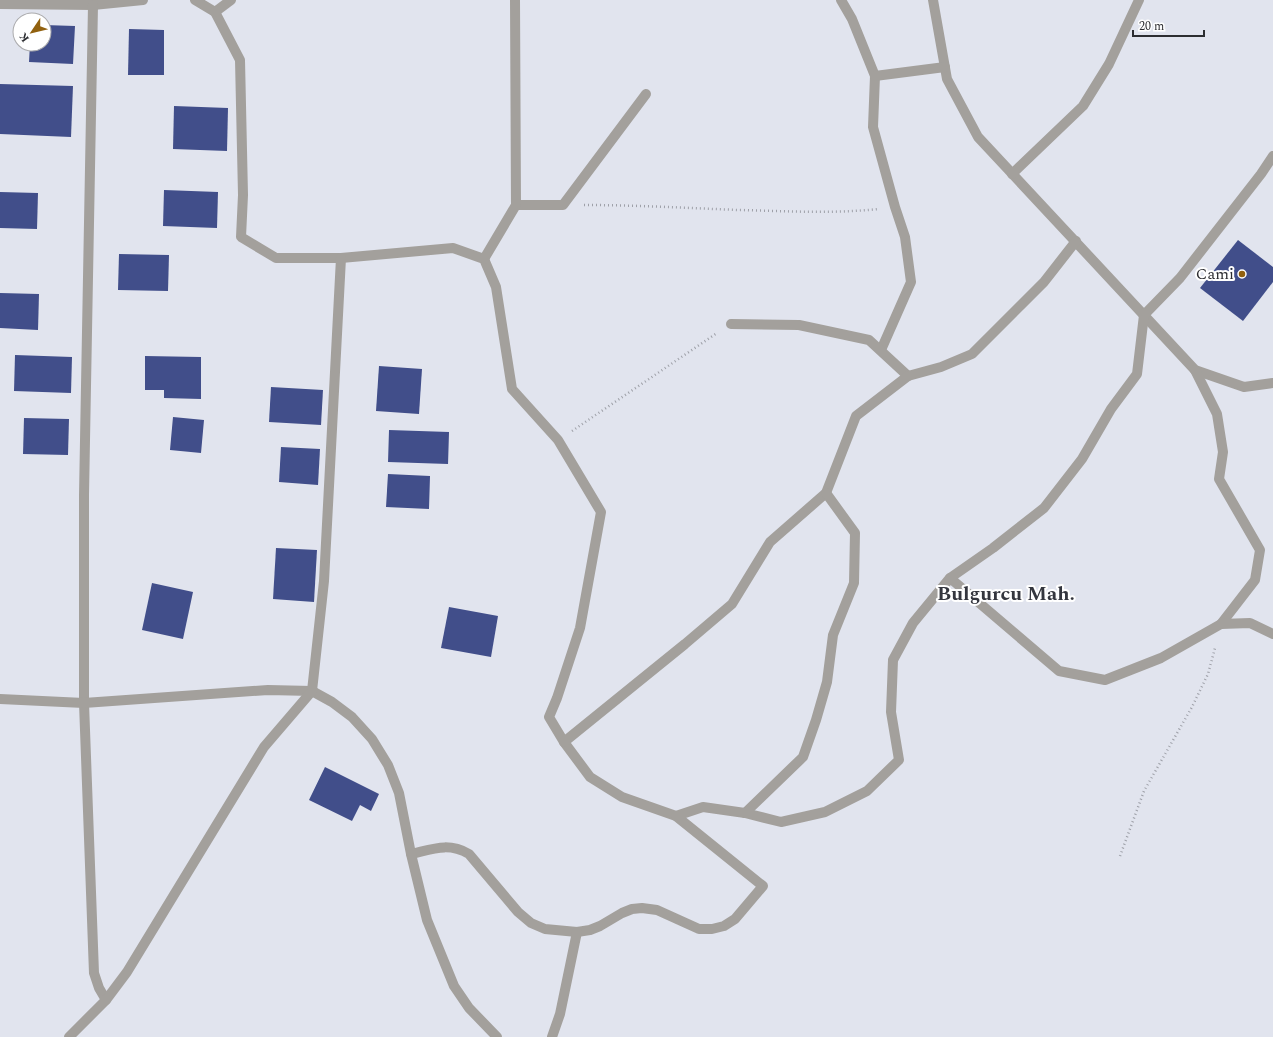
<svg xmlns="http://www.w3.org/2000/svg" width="1273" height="1037" viewBox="0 0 1273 1037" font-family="Spectral,serif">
  <rect width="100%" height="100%" fill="#e1e4ee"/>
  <g fill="#414e8a">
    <polygon points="44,25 75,26 73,64 29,62 30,44 44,44"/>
    <polygon points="129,29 164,30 164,75 128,75"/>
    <polygon points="0,84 73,86 71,137 0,134"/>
    <polygon points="174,106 228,108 227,151 173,149"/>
    <polygon points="164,190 218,192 217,228 163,226"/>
    <polygon points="0,192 38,193 37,229 0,228"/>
    <polygon points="1238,240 1273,267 1273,282 1243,321 1200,288"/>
    <polygon points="119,254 169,255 168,291 118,290"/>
    <polygon points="0,293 39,294 38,330 0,328"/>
    <polygon points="15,355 72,357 71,393 14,391"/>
    <polygon points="145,356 201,357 201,399 164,398 164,390 145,390"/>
    <polygon points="379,366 422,369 419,414 376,411"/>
    <polygon points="271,387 323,390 321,425 269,422"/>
    <polygon points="173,417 204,420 201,453 170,450"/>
    <polygon points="24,418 69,419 68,455 23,454"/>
    <polygon points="389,430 449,432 448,464 388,462"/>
    <polygon points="281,447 320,449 318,485 279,482"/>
    <polygon points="388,474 430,476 429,509 386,507"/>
    <polygon points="276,548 317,550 314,602 273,599"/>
    <polygon points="152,583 193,592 183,639 142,630"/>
    <polygon points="449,607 498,616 491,657 441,648"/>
    <polygon points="325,767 379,794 371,811 360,805 352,821 309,800"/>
  </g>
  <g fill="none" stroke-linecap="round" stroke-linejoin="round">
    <g stroke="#9ea0a8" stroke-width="2.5" stroke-dasharray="1 3" stroke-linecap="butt">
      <path d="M584,205C636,205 687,208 739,210C786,211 832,214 879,209"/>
      <polyline points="572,431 717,333"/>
      <polyline points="1120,856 1144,791 1192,707 1208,674 1215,648"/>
    </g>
    <polyline stroke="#a3a09c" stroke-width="10" points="516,205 563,205 646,94"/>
    <g stroke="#a3a09c" stroke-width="10">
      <path d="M195,0L215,12L240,60L243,195L241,237L276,258H341L453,248L484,259L496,287L512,389L558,440L601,512L580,628L557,698L549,717L564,742L590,777L622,797L676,816L763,886L735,919L724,926L712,929H699L657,910L642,908L632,909L622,913L600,926L590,930L577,932L545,929L531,923L518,912L469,854C448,842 433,849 411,854"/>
      <polyline points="841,0 852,19 875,76 873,127 895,207 905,237 911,282 881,350"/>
      <polyline points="933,0 947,79 978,137 1195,370 1244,387 1273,383"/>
      <polyline points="0,4 93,5 143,0"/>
      <polyline points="93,5 84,495 84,703 94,973 99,988 106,1000"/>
      <polyline points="215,12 231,0"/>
      <polyline points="875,76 945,67"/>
      <polyline points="1012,174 1083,106 1109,64 1139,0"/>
      <polyline points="484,259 516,205 515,0"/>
      <polyline points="731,324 799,325 869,340 908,376"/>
      <polyline points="1195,370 1217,414 1223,452 1219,479 1260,550 1255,580 1221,624"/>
      <polyline points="950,578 1059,671 1105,680 1161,658 1221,624 1250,623 1273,634"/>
      <polyline points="0,699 84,703 268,690 312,691 332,702 352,717 372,739 388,765 399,793 411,854 427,920 454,986 469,1008 497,1037"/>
      <polyline points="564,742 685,644 732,604 770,542 826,493 856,416 908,376 941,367 972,354 1044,282 1076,241"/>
      <polyline points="745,813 803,757 816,720 827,682 833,635 854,583 855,533 826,493"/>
      <polyline points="676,816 703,807 745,813 781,822 825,812 867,791 899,760 891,712 893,660 913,623 950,578 993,548 1044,508 1082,459 1111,409 1137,374 1144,315 1180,278 1261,174 1273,156"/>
      <polyline points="69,1037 106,1000 127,972 264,747 312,691 324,581 341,258"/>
      <polyline points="552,1037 560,1014 577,932"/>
    </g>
  </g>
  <circle fill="#91610f" stroke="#fff" stroke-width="1.5" cx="1242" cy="274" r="4"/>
  <g text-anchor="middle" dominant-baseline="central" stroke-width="4" stroke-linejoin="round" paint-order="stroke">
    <g font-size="16" fill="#2c2d31" stroke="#fff" text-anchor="end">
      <text x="1234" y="274">Cami</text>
    </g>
    <g font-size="20" font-weight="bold" fill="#34363e" stroke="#fff">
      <text x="1006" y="594">Bulgurcu Mah.</text>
    </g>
  </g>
  <g transform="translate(32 32) rotate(235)"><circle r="19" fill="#ffffff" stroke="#ababad"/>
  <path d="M0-3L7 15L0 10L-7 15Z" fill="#91610f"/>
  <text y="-6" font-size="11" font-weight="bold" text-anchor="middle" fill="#2c2d31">K</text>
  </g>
  <path d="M1133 30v6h71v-6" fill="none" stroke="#2c2d31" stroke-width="2"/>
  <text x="1139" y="30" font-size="12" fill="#2c2d31" stroke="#ffffff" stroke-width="3" paint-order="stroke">20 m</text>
</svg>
